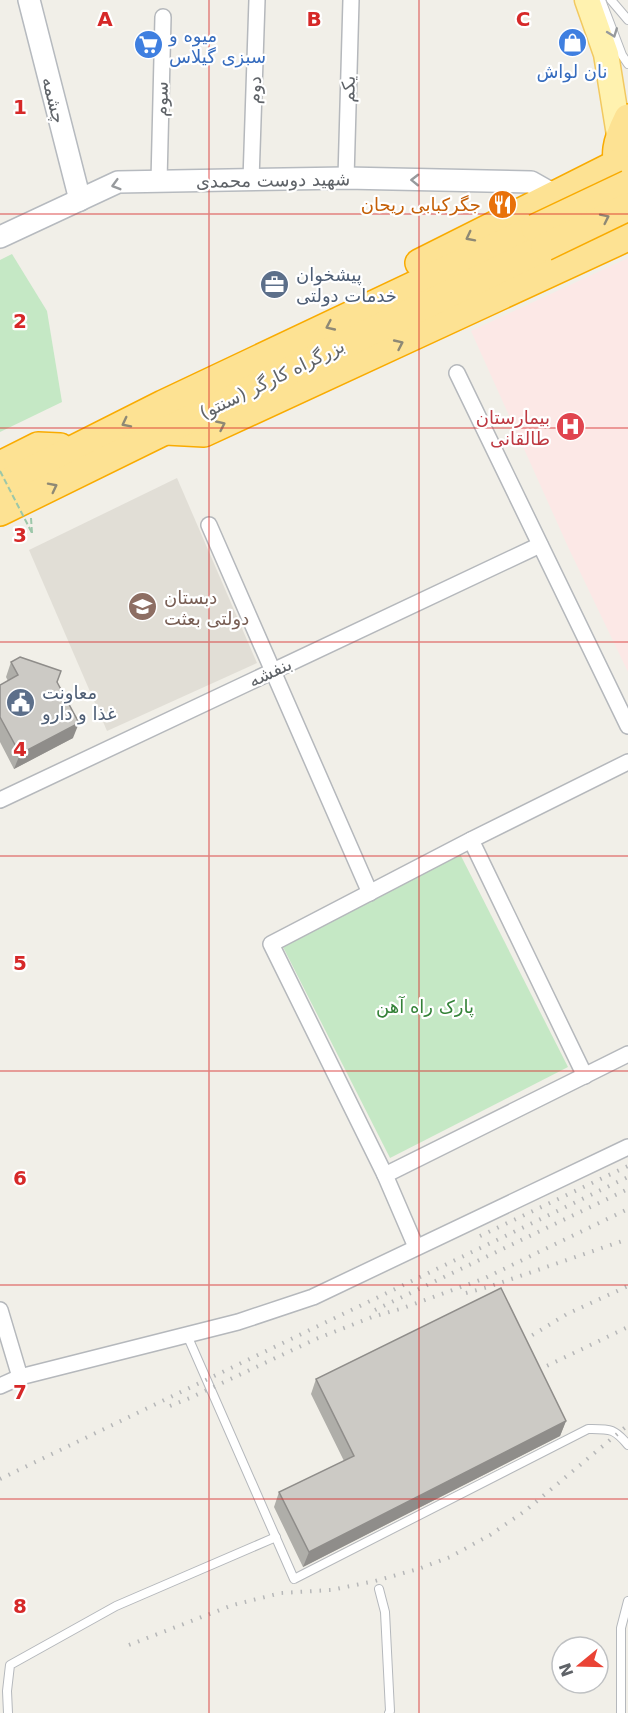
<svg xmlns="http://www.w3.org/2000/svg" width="628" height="1713" viewBox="0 0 628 1713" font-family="'DejaVu Sans','Noto Naskh Arabic',sans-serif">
  <rect width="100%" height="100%" fill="#f1efe8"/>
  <polygon fill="#e1ded6" points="177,478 257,663 107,731 29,550"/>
  <polygon fill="#fce8e6" points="628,258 628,672 569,549 471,331"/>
  <g fill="#c5e8c5">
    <polygon points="12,254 47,311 62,402 0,432 0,260"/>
    <polygon points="460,854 568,1067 390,1158 282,945"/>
  </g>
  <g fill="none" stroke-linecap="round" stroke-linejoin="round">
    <defs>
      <g id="lane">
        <polyline points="601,0 622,55 628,64"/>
        <polyline points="611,0 628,20"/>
        <path d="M187,1335L294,1579L588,1429C610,1429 614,1428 628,1445"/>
        <polyline points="379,1589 385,1612 390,1711 389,1713"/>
        <polyline points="8,1713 7,1691 10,1665 116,1606 276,1537"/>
        <polyline points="621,1713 621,1628 628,1601"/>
      </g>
      <g id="street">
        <polyline points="346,178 351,0"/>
        <polyline points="251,180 257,0"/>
        <polyline points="159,181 163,17"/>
        <polyline points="457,373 628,726"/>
        <polyline points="209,525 370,893"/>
        <polyline points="0,800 540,545"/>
        <polyline points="471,840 585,1076"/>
        <polyline points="385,1175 628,1054"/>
        <polyline points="416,1247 385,1175 271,944 471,840 628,762"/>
        <polyline points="0,1310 20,1377"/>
        <polyline points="0,1386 20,1377 238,1322 313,1297 628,1147"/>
      </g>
      <g id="secondary">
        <polyline points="29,0 80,200"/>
        <polyline points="0,237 118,182 346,178 531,182 554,195"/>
      </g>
      <polyline id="primary" points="587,0 606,54 619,135"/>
      <g id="highway">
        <path d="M621,180C613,154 616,142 628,118"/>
        <polyline points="419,263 616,164"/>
        <polyline points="166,431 204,433 628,237"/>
        <polyline points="0,465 38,446 60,447"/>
        <polyline points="0,486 163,404 535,228"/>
        <polyline points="0,512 165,431 545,247"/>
      </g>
    </defs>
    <use href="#lane" stroke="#b5b8bc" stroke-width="10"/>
    <use href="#street" stroke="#b5b8bc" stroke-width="18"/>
    <use href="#secondary" stroke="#b6babf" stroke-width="24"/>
    <use href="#primary" stroke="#f2c960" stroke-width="27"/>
    <use href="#highway" stroke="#f9ab00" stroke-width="30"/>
    <polyline stroke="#9cc7a9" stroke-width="2" stroke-dasharray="6 3" stroke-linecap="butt" points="31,518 32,533"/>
    <use href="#lane" stroke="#fff" stroke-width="8"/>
    <use href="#street" stroke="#fff" stroke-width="15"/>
    <use href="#secondary" stroke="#fff" stroke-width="21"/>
    <use href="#primary" stroke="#fff2af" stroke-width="24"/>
    <use href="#highway" stroke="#fde293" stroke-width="27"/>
    <g stroke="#b6b7b8" stroke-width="4" stroke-dasharray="1.5 8" stroke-linecap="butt">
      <polyline points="480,1236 628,1166"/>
      <polyline points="466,1293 488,1287 628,1239"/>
      <polyline points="375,1310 628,1189"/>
      <polyline points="516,1345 567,1314 628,1286"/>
      <polyline points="530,1374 628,1327"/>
      <polyline points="170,1406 190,1398 316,1339 372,1317 400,1309 483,1279 628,1209"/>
      <polyline points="0,1479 628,1177"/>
      <polyline points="129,1645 233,1605 281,1593 331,1590 375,1581 418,1569 450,1557 490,1535 525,1511 628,1425"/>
    </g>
    <defs>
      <g id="highway-bridge">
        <polyline points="535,228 628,184"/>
        <polyline points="545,247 628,207"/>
      </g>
    </defs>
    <use href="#highway-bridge" stroke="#f9ab00" stroke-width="30" stroke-linecap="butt"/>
    <polyline stroke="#9cc7a9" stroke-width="2" stroke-dasharray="6 3" stroke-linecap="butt" points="0,471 32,533"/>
    <use href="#highway-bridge" stroke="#fde293" stroke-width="27"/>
  </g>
  <g fill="#afaea9">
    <polygon points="11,662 57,682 73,738 14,769 0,742 0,685 8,681 6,677"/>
    <polygon points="316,1379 566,1421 560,1436 303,1567 274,1507 279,1492 344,1461 311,1394"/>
  </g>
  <g fill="#8f8d8a">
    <polygon points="79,723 73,738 14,769 20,754"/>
    <polygon points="566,1421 560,1436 303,1567 309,1552"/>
  </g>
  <g fill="#cccac5" stroke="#8f8d8a" stroke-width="1.5">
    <polygon points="20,657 61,671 57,682 79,723 20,754 0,717 0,685 18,675 11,662"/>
    <polygon points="501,1288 566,1421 309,1552 279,1492 354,1456 316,1379"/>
  </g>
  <defs><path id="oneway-chevron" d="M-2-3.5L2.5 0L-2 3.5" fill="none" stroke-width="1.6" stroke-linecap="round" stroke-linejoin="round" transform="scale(1.5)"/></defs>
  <g stroke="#979a9d">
    <use href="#oneway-chevron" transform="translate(613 33) rotate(69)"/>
    <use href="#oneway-chevron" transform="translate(415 180) rotate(-179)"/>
    <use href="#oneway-chevron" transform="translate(116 185) rotate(164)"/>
  </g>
  <g stroke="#8e8975">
    <use href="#oneway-chevron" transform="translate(605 218) rotate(-26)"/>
    <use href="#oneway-chevron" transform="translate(470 237) rotate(153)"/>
    <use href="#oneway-chevron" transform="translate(330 326) rotate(155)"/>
    <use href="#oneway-chevron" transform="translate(399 344) rotate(-25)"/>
    <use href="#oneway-chevron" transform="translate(126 423) rotate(153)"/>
    <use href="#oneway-chevron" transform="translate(221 425) rotate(-25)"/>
    <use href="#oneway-chevron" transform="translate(53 487) rotate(-27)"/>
  </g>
  <path fill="none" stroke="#d62828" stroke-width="1.5" stroke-opacity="0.55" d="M209,0V1713M419,0V1713M0,214H628M0,428H628M0,642H628M0,856H628M0,1071H628M0,1285H628M0,1499H628"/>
  <defs>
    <symbol id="shop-disc" viewBox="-11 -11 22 22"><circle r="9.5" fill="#3f7fe0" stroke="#fff"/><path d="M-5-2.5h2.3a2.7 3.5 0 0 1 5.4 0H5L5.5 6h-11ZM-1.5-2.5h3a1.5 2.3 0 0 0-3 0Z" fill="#fff"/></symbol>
    <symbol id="supermarket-disc" viewBox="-11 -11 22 22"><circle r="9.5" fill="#3f7fe0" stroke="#fff"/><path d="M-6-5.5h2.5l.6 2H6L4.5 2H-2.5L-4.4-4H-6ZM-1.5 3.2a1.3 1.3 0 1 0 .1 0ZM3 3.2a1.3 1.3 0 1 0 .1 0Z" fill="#fff"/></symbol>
    <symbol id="restaurant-disc" viewBox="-11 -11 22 22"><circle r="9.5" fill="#e8710a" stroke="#fff"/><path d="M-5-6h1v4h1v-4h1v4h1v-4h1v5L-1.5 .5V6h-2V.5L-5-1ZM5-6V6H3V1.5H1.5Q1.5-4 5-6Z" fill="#fff"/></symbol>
    <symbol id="office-disc" viewBox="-11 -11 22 22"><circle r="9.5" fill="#5c6f8a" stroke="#fff"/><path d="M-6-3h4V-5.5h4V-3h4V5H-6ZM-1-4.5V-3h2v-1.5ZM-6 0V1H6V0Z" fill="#fff"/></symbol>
    <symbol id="hospital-disc" viewBox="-11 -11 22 22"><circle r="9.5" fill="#e0444e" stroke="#fff"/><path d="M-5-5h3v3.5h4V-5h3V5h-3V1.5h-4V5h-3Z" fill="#fff"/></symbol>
    <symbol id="school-disc" viewBox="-11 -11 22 22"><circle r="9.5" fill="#8d6e63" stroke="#fff"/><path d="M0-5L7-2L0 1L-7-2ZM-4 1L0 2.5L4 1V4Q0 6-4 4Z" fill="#fff"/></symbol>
    <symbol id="civic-disc" viewBox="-11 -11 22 22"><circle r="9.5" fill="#5c6f8a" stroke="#fff"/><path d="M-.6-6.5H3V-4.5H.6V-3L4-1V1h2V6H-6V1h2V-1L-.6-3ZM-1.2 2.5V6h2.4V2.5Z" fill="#fff"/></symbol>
  </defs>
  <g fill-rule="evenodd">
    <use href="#shop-disc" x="556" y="26" width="33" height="33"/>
    <use href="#supermarket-disc" x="132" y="28" width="33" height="33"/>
    <use href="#restaurant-disc" x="486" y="188" width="33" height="33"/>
    <use href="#office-disc" x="258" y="268" width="33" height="33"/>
    <use href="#hospital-disc" x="554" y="410" width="33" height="33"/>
    <use href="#school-disc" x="126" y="590" width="33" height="33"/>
    <use href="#civic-disc" x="4" y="686" width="33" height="33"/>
  </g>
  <g text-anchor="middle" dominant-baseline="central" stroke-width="4.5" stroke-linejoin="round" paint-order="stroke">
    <g font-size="18" fill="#366cbe" stroke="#fff" text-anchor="start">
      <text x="169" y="35">میوه و<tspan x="169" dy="21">سبزی گیلاس</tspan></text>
      <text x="572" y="71" text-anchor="middle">نان لواش</text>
    </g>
    <g font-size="18" fill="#5f6368" stroke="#fff">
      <text transform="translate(348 89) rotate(-88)">یکم</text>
      <text transform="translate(254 90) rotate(-88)">دوم</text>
      <text transform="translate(161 99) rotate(-89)">سوم</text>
      <text transform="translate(54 100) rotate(76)">چشمه</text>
      <text transform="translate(273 180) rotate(-1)">شهید دوست محمدی</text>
      <text transform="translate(272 379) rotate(-26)">بزرگراه کارگر (سنتو)</text>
      <text transform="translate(270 672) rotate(-25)">بنفشه</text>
    </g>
    <g font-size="18" fill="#c56008" stroke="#fff" text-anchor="end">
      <text x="481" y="204">جگرکبابی ریحان</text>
    </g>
    <g font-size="18" fill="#4e5e75" stroke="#fff" text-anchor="start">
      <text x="296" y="274">پیشخوان<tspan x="296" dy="21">خدمات دولتی</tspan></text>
      <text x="42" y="692">معاونت<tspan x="42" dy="21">غذا و دارو</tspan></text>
    </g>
    <g font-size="18" fill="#be3a42" stroke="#fff" text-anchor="end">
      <text x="550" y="417">بیمارستان<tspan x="550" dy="21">طالقانی</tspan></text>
    </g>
    <g font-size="18" fill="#785e54" stroke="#fff" text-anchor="start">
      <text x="164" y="597">دبستان<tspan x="164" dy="21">دولتی بعثت</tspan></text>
    </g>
    <g font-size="18" fill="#348238" stroke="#fff">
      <text x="425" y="1006">پارک راه آهن</text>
    </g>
  </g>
  <g font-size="20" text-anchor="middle" font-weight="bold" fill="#d62828" stroke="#fff" stroke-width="4.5" stroke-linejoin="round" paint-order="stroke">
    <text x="105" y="26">A</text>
    <text x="314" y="26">B</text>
    <text x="523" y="26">C</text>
    <text x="20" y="114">1</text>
    <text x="20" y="328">2</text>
    <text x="20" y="542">3</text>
    <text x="20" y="756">4</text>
    <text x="20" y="970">5</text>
    <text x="20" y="1185">6</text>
    <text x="20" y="1399">7</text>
    <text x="20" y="1613">8</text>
  </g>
  <g transform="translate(580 1665) rotate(251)"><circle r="28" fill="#ffffff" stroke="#bfc1c3" stroke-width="1.5"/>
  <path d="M0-4.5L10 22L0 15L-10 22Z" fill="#ea4335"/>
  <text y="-9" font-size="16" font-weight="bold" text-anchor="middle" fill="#5f6368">N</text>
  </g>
</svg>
